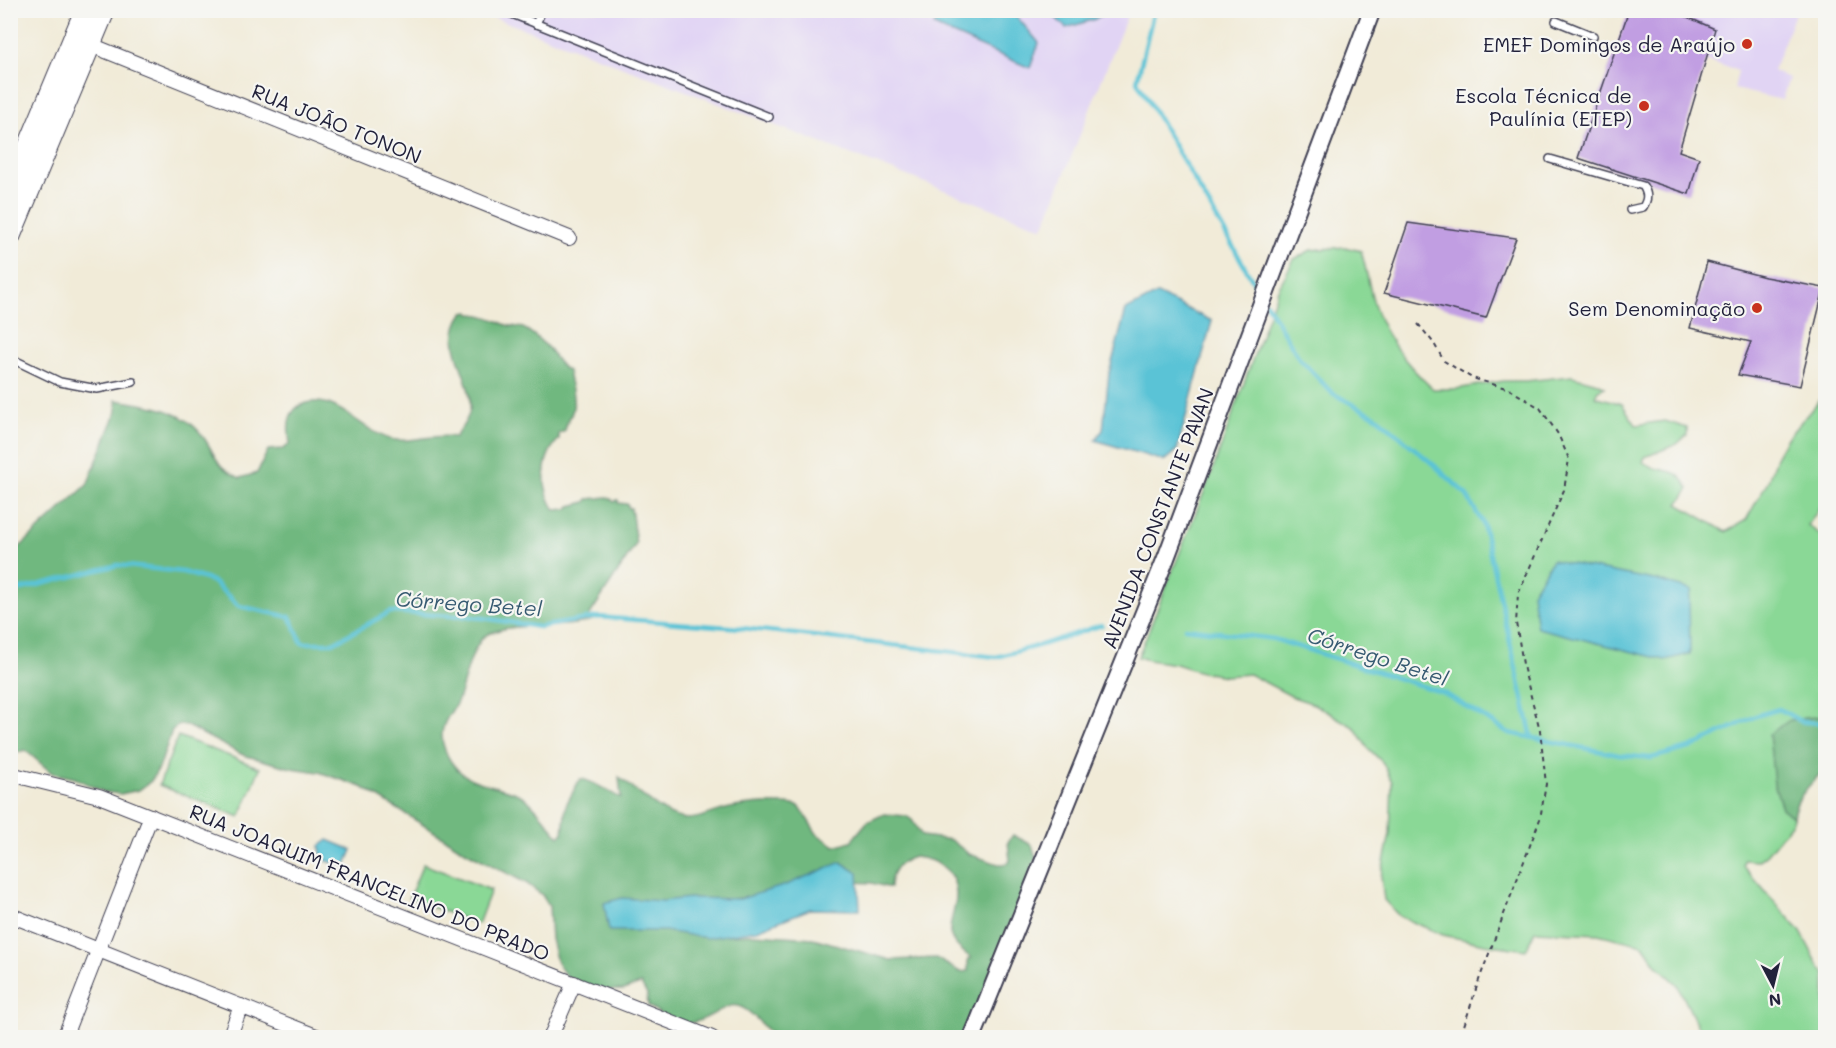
<svg xmlns="http://www.w3.org/2000/svg" width="1836" height="1048" viewBox="0 0 1836 1048" font-family="Mali,sans-serif">
  <rect width="100%" height="100%" fill="#f6f6f2"/>
  <filter id="ink" filterUnits="userSpaceOnUse"><feTurbulence type="fractalNoise" baseFrequency=".0167" numOctaves="2"/><feDisplacementMap in="SourceGraphic" scale="12" xChannelSelector="R" yChannelSelector="G"/><feConvolveMatrix kernelMatrix="1 2 1 2 8 2 1 2 1" color-interpolation-filters="sRGB"/></filter>
  <filter id="wash" filterUnits="userSpaceOnUse"><feTurbulence type="fractalNoise" baseFrequency=".008" numOctaves="4" result="noise"/><feDisplacementMap in="SourceGraphic" scale="24" xChannelSelector="R" yChannelSelector="G"/><feGaussianBlur stdDeviation="1.35" result="paint"/><feColorMatrix in="noise" values="0 0 0 0 0 0 0 0 0 0 0 0 0 0 0 0 0 1.4 0 .05"/><feComposite in="paint" operator="in"/></filter>
  <g filter="url(#wash)">
    <rect width="100%" height="100%" fill="#f1ebd8"/>
    <g fill="#e1d4f4">
      <polygon points="477,11 1129,11 1043,228"/>
      <polygon points="1671,11 1796,11 1773,71 1789,78 1782,100 1734,89 1738,71 1706,60 1715,29"/>
    </g>
    <g fill="#8ad896" stroke="#567d68" stroke-width="1.5">
      <path d="M1345,247L1361,251C1367,270 1369,290 1376,310C1387,341 1409,367 1433,389H1456L1503,381H1526L1572,376L1598,383L1605,387L1598,390L1595,396L1622,404L1636,425L1665,421L1687,428V435L1677,444L1645,457L1643,462C1665,477 1674,462 1689,489L1678,504L1726,532L1746,520L1769,479L1776,457L1787,438L1825,394V504L1822,505L1808,525L1825,539V716L1791,720L1782,808L1793,817L1792,823L1765,856L1757,861L1744,860L1743,866L1801,932L1820,968L1825,972V1037H1703L1677,984L1658,966L1643,945L1598,934L1535,931L1526,950L1485,944L1443,935L1399,916L1384,900L1381,876L1390,834L1392,782L1383,763L1367,747L1355,728L1314,704L1293,697L1249,674L1225,676L1201,672L1176,664L1148,660L1138,657L1212,472L1278,289L1294,259L1311,250Z"/>
      <polygon points="178,736 260,768 240,817 159,785"/>
      <polygon points="423,864 491,890 478,924 409,898"/>
    </g>
    <g fill="#6fb87f" stroke="#486d5d" stroke-width="1.5" fill-rule="evenodd">
      <path d="M469,312L470,314C479,313 497,320 504,324C510,327 517,326 523,328C532,332 542,342 548,348C554,354 559,367 568,371C570,384 575,395 573,409C571,418 566,422 565,431L559,434V439C540,459 541,488 555,510L568,509L570,506L586,502L588,499L607,497L614,501L618,500V503L627,504L629,508H631L636,544L589,616L592,620C558,631 520,620 488,634C472,641 464,684 458,700C454,709 445,718 443,728C439,743 448,760 458,770C475,786 502,785 522,796C532,801 550,826 559,836L563,833L566,805L580,779C589,778 611,794 621,798L619,777C635,789 661,814 680,818C696,822 714,811 730,808C749,804 780,802 799,806L817,834L835,846L851,841L867,822L884,814L906,816L912,820L922,836L951,840L969,854L998,864H1007L1010,861L1008,842L1013,835L1032,845L1036,858L965,1037L813,1038L802,1031L786,1037H773C763,1027 752,1010 738,1006C721,1002 704,1029 676,1022C667,1019 657,1011 648,1006L647,995L641,984L623,990L595,991L566,976L557,963L551,939L549,906L542,895L526,883L467,852L362,787L319,772L291,768L243,755L187,726L179,725L172,730L160,766L151,781L139,790L121,794L104,792L75,778L52,773L25,750L11,754V551L21,546L87,485L117,411L116,400C150,405 187,409 206,441C220,463 215,465 240,478L257,473L268,450L283,449L290,444C288,432 286,414 299,406C332,388 360,431 390,439C411,444 432,433 455,437C460,430 470,418 470,408C473,374 439,347 463,313ZM914,857C936,859 957,870 956,896C956,908 949,922 950,933C952,944 964,952 971,958L968,959V971L960,972L936,958L891,960L813,938L754,934L699,936L643,909L776,894L810,880L872,883L890,888C890,871 898,862 914,857Z"/>
      <path d="M1825,716V769C1812,783 1795,797 1793,817L1782,808L1774,784L1769,734L1790,720Z"/>
    </g>
    <g fill="#5ac3d6" stroke="#3e7288" stroke-width="1.5">
      <polygon points="939,10 1012,11 1039,43 1030,68 934,26"/>
      <polygon points="1049,11 1107,11 1095,19 1066,28"/>
      <polygon points="1157,294 1212,321 1177,450 1164,461 1095,440 1103,430 1109,373 1126,310"/>
      <polygon points="1552,560 1659,581 1692,590 1689,598 1690,654 1665,660 1537,628 1532,593"/>
      <polygon points="328,840 352,850 345,867 319,858 321,855 320,846"/>
      <polygon points="841,862 858,873 860,910 810,909 757,930 707,938 665,931 609,931 604,903 622,898 663,901 689,898 740,899 786,885"/>
    </g>
    <g fill="none" stroke-linecap="round" stroke-linejoin="round">
      <g stroke="#5ac3d6" stroke-width="4.5">
        <polyline points="1154,10 1137,81 1260,293"/>
        <polyline points="1266,303 1299,358 1332,393 1377,417 1434,465 1466,494 1483,524 1532,738"/>
        <polyline points="10,592 118,565 183,572 212,581 239,606 290,617 302,643 333,643 390,612 483,618 539,627 598,617 742,628 996,657 1041,645 1102,625"/>
        <polyline points="1185,628 1274,639 1444,693 1509,733 1619,755 1651,758 1690,748 1756,716 1779,709 1802,722 1826,723"/>
      </g>
    </g>
    <g id="blocks">
      <g fill="#c19ee2">
        <polygon points="1629,10 1671,10 1715,29 1679,151 1699,158 1689,194 1578,158"/>
        <polygon points="1408,223 1516,238 1486,318 1384,293"/>
        <polygon points="1707,262 1765,277 1824,288 1800,386 1738,375 1751,342 1690,328"/>
      </g>
    </g>
  </g>
  <g filter="url(#ink)">
    <use href="#blocks" fill-opacity="0" stroke="#414053" stroke-width="1.5"/>
    <g fill="none" stroke-linecap="round" stroke-linejoin="round">
      <defs>
        <g id="service">
          <polyline points="502,10 769,117"/>
          <polyline points="1556,21 1593,36"/>
          <polyline points="536,24 542,10"/>
          <path d="M1550,159L1643,186C1648,194 1648,199 1643,207L1630,210"/>
          <polyline points="10,358 60,382 97,389 133,382"/>
        </g>
        <g id="minor">
          <polyline points="91,45 569,238"/>
          <polyline points="10,774 99,796 712,1038"/>
          <polyline points="10,915 321,1038"/>
          <polyline points="64,1038 151,816"/>
          <polyline points="229,1038 241,1006"/>
          <polyline points="550,1038 574,983"/>
        </g>
        <polyline id="tertiary" points="972,1038 1166,558 1372,10"/>
        <g id="secondary">
          <polyline points="10,190 85,10"/>
          <polyline points="10,237 105,10"/>
        </g>
      </defs>
      <use href="#service" stroke="#414053" stroke-width="10"/>
      <use href="#minor" stroke="#414053" stroke-width="16"/>
      <use href="#tertiary" stroke="#414053" stroke-width="20"/>
      <use href="#secondary" stroke="#414053" stroke-width="22"/>
      <polyline stroke="#414053" stroke-width="2" stroke-dasharray="4.5 4.5" stroke-linecap="butt" points="1418,324 1433,342 1444,361 1472,378 1509,389 1540,408 1558,434 1569,459 1564,490 1518,594 1516,623 1524,670 1540,730 1546,784 1540,819 1479,980 1460,1038"/>
      <use href="#service" stroke="#fff" stroke-width="7"/>
      <use href="#minor" stroke="#fff" stroke-width="14"/>
      <use href="#tertiary" stroke="#fff" stroke-width="16"/>
      <use href="#secondary" stroke="#fff" stroke-width="20"/>
    </g>
  </g>
  <g fill="#c8321e" stroke="#f6f6f2" stroke-width="2">
    <circle cx="1747" cy="44" r="6"/>
    <circle cx="1644" cy="106" r="6"/>
    <circle cx="1757" cy="308" r="6"/>
  </g>
  <g text-anchor="middle" dominant-baseline="central" stroke-width="4.5" stroke-linejoin="round" paint-order="stroke">
    <g font-size="20" fill="#22223b" stroke="#f6f6f2" text-anchor="end">
      <text x="1735" y="44">EMEF Domingos de Araújo</text>
      <text x="1632" y="95">Escola Técnica de<tspan x="1632" dy="23">Paulínia (ETEP)</tspan></text>
      <text x="1745" y="308">Sem Denominação</text>
    </g>
    <g font-size="20" fill="#22223b" stroke="#f6f6f2">
      <text transform="translate(337 123) rotate(22)">RUA JOÃO TONON</text>
      <text transform="translate(1157 518) rotate(-69)">AVENIDA CONSTANTE PAVAN</text>
      <text transform="translate(370 882) rotate(22)">RUA JOAQUIM FRANCELINO DO PRADO</text>
    </g>
    <g font-size="21" font-style="italic" fill="#365a71" stroke="#f6f6f2">
      <text transform="translate(469 603) rotate(4)">Córrego Betel</text>
      <text transform="translate(1378 656) rotate(18)">Córrego Betel</text>
    </g>
  </g>
  <rect width="1836" height="1048" fill="none" stroke="#f6f6f2" stroke-width="36"/>
  <g transform="translate(1773 985) rotate(173)" stroke="#f6f6f2" stroke-width="4.5" paint-order="stroke">
  <path d="M0-4.5L10 22L0 15L-10 22Z" fill="#22223b"/>
  <text y="-9" font-size="16" font-weight="bold" text-anchor="middle" fill="#22223b">N</text>
  </g>
</svg>
